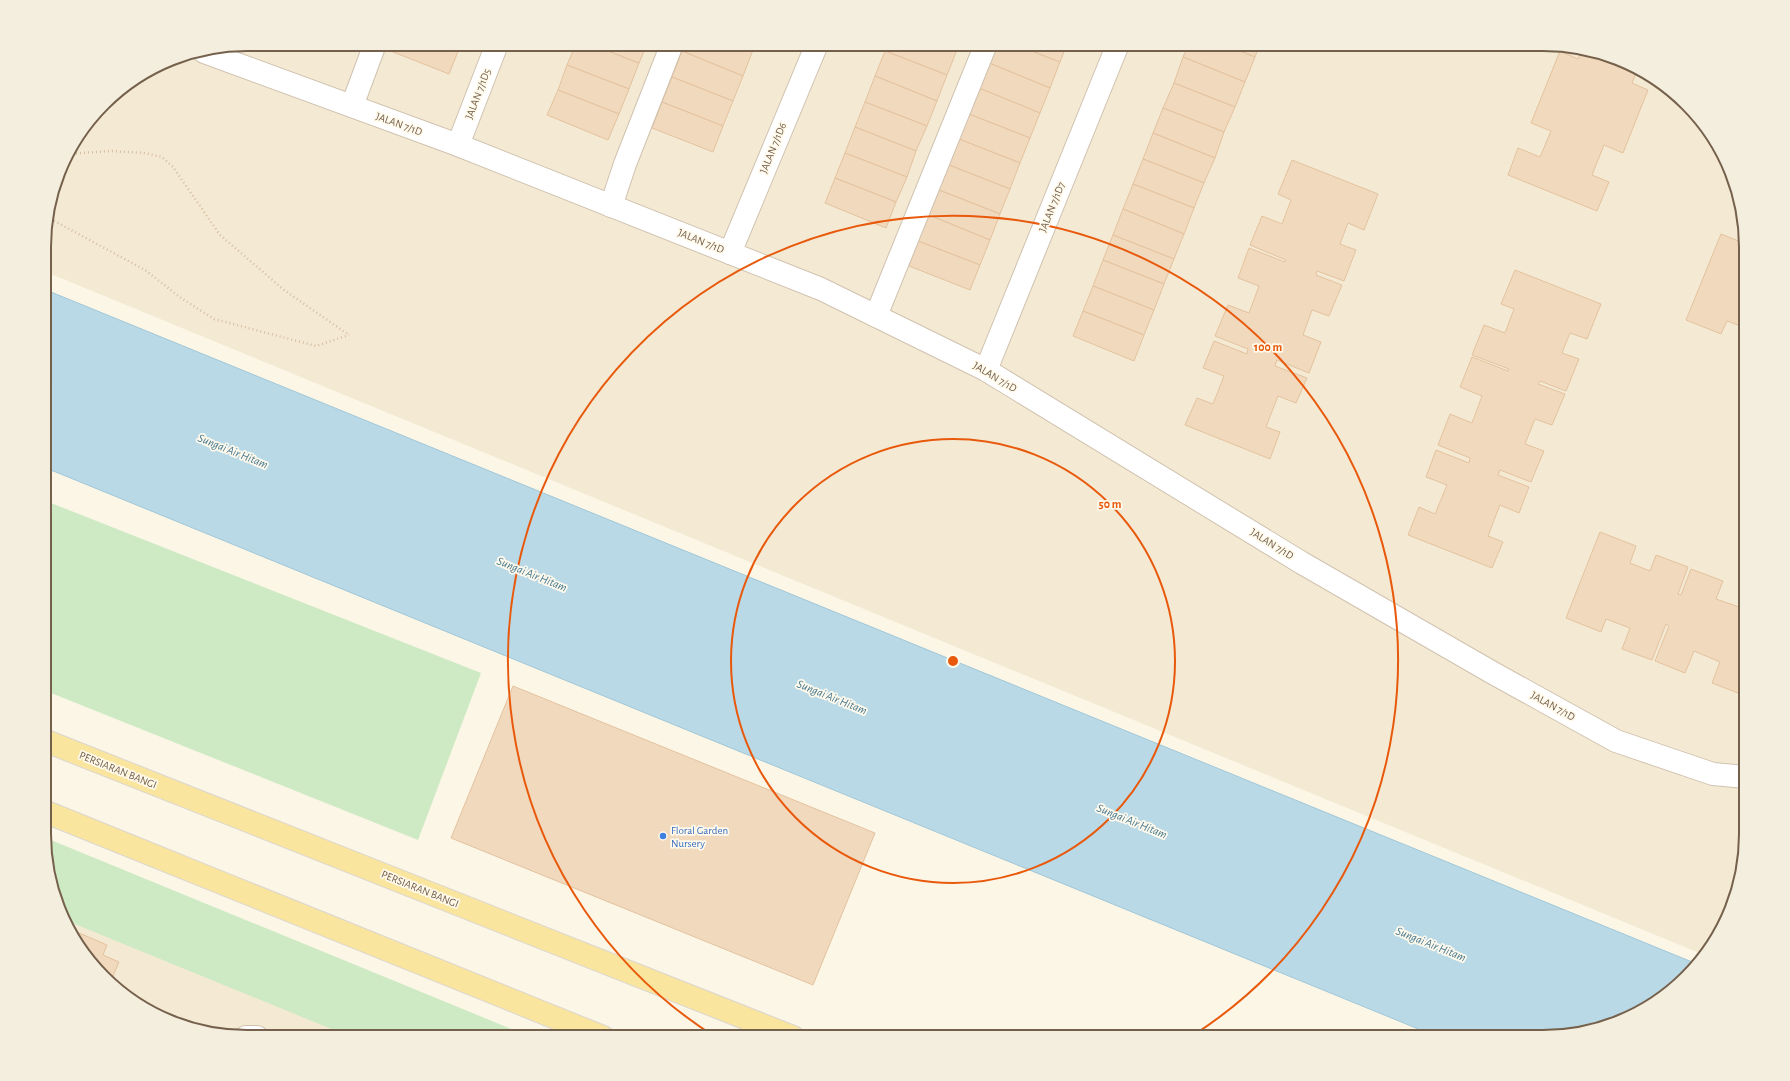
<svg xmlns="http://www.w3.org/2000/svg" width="1790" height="1081" viewBox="0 0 1790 1081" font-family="'Alegreya Sans',sans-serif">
  <rect width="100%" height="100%" fill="#fcf6e6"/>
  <g fill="#f4ead4">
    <polygon points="247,44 1543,44 1596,51 1645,71 1686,103 1712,134 1735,182 1746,233 1746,847 1735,899 1719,936 1704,955 46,272 46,221 65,157 113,94 169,59"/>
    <polygon points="54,894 389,1037 247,1037 194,1030 145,1010 104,978 78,947"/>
  </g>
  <g fill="#ceeac4">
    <polygon points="46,501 481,673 418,840 46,691"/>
    <path d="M46,838L531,1037H351L65,920C52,893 46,867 46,838Z"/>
  </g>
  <polygon fill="#bad9e6" stroke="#a0c7d8" points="46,290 1697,964 1686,978 1645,1010 1596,1030 1556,1037 1438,1037 46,468"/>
  <g fill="#f1d9bd" stroke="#e4c29e">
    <polygon points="390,44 447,44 459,49 449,74 388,50"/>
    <polygon points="576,44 590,44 639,63 629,89 567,65"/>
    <polygon points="590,44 647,44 639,63"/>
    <polygon points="685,44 738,44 753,50 743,76 682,51"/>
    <polygon points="738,44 756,44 753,50"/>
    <polygon points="888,44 941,44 957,50 947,75 885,51"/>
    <polygon points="941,44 959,44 957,50"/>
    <polygon points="997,44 1014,44 1060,62 1050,88 989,63"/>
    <polygon points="1014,44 1067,44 1060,62"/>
    <polygon points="1189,44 1223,44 1255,57 1245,82 1183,57"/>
    <polygon points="1223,44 1260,44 1255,57"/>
    <polygon points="1582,49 1596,51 1638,68 1632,83 1648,90 1623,153 1604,145 1592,175 1609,182 1597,211 1508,175 1518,148 1540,157 1551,131 1531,123 1560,51 1578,59"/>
    <polygon points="682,51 743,76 733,101 672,77"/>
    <polygon points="885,51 947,75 937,101 875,76"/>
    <polygon points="1183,57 1245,82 1235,107 1174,83"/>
    <polygon points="989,63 1050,88 1040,113 979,88"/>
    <polygon points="567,65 629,89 619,114 558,90"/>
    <polygon points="875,76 937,101 927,126 865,102"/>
    <polygon points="672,77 733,101 723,126 662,102"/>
    <polygon points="1174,83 1235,107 1224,132 1163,108"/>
    <polygon points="979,88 1040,113 1030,138 969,114"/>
    <polygon points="558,90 619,114 608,140 547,115"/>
    <polygon points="662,102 723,126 713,152 652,128"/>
    <polygon points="865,102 927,126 916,151 855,127"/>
    <polygon points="1163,108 1224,132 1215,158 1153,133"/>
    <polygon points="969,114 1030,138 1020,163 959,139"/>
    <polygon points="855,127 916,151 907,177 845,153"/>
    <polygon points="1153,133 1215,158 1204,183 1143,159"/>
    <polygon points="959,139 1020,163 1010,189 949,165"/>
    <polygon points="845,153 907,177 896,202 835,178"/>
    <polygon points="1143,159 1204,183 1194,208 1133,184"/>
    <polygon points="1292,160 1378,194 1364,230 1348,223 1340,244 1356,250 1344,281 1317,271 1316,275 1342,285 1329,316 1312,310 1303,335 1321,342 1309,373 1277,360 1275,366 1307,378 1296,403 1278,396 1266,427 1280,432 1270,459 1185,425 1197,398 1213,404 1224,376 1203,368 1214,341 1247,354 1248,349 1215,336 1228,305 1249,313 1259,286 1238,278 1249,248 1285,262 1286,260 1250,245 1262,216 1282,224 1291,200 1278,194"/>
    <polygon points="949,165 1010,189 1000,214 939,190"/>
    <polygon points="835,178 896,202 886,228 825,203"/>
    <polygon points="1133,184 1194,208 1184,234 1123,209"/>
    <polygon points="939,190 1000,214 990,240 929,215"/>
    <polygon points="1123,209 1184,234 1174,259 1113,235"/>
    <polygon points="929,215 990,240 980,265 918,241"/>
    <polygon points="1721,234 1746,244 1746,328 1727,321 1721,334 1686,320"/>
    <polygon points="1113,235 1174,259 1164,284 1103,260"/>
    <polygon points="918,241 980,265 970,290 909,266"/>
    <polygon points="1103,260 1164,284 1154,310 1093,286"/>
    <polygon points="1515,270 1601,304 1587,339 1570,333 1562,353 1579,359 1566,391 1540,381 1538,384 1565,394 1552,425 1535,419 1525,444 1544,451 1531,482 1500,470 1498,475 1529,487 1519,513 1500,505 1488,536 1503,542 1492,568 1408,535 1419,507 1435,514 1447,485 1426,477 1436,450 1469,463 1470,458 1438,445 1450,414 1472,423 1482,396 1460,387 1472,357 1508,371 1509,369 1472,355 1484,325 1505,333 1514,309 1501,304"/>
    <polygon points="1093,286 1154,310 1144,335 1083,311"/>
    <polygon points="1083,311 1144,335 1134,361 1073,336"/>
    <polygon points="1600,532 1636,546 1630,563 1650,571 1656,555 1688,567 1678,594 1681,595 1691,569 1723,581 1716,599 1742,608 1746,598 1746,690 1743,695 1712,683 1720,662 1694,651 1685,673 1655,661 1669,626 1666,624 1652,660 1622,649 1630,628 1606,619 1601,632 1566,618"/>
    <polygon points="513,686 875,833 813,985 451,838"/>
    <polygon points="70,929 107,945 103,955 119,962 110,983 104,978 78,947"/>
  </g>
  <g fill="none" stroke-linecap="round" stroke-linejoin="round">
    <defs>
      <g id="minor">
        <polyline points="204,52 458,145 821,289 986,370 1302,563 1493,673 1616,741 1713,774 1746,777"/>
        <polyline points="352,106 375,44"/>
        <polyline points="458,145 497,44"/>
        <polyline points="611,206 625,164 672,44"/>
        <polyline points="730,253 817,44"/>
        <polyline points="876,316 986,44"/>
        <polyline points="986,370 1118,44"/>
        <polyline points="246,1037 257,1037"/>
      </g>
      <g id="major">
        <polyline points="46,741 793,1037"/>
        <polyline points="46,812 603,1037"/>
      </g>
    </defs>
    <use href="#minor" stroke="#d0c2af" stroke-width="24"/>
    <use href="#major" stroke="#dbd6d0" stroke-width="24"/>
    <g stroke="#d6bda0" stroke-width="2.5" stroke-dasharray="1 3" stroke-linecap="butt">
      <polyline points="68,154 110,151 144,153 162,157 173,167 220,235 284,290 349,335"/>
      <polyline points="47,217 145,270 181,298 214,319 316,346 349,335"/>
    </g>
    <use href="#minor" stroke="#fff" stroke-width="22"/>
    <use href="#major" stroke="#fae59f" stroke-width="22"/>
  </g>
  <g fill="none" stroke="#e8590c" stroke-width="2">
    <circle cx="953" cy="661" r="222"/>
    <path d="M714 1036A445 445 0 1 1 1192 1036"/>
  </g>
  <circle fill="#3f7fe0" stroke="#fffaec" stroke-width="1.5" cx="663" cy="836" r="4"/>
  <g text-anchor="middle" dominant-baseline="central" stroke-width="3.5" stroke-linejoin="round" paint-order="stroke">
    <g font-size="11" fill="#75604b" stroke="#fffaec">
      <text transform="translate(478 94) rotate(-69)">JALAN 7/1D5</text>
      <text transform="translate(399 124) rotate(20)">JALAN 7/1D</text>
      <text transform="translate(773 148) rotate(-68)">JALAN 7/1D6</text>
      <text transform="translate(1052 207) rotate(-68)">JALAN 7/1D7</text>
      <text transform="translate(701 241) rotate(22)">JALAN 7/1D</text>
      <text transform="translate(995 377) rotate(31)">JALAN 7/1D</text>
      <text transform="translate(1272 544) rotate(32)">JALAN 7/1D</text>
      <text transform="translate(1553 706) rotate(29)">JALAN 7/1D</text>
      <text transform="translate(118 770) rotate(22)">PERSIARAN BANGI</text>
      <text transform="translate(420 889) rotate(22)">PERSIARAN BANGI</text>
    </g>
    <g font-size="11" fill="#366cbe" stroke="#fffaec" text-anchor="start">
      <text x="671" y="830">Floral Garden<tspan x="671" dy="13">Nursery</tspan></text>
    </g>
    <g font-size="12" font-style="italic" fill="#477990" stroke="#fffaec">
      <text transform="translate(233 451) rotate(22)">Sungai Air Hitam</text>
      <text transform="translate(532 574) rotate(22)">Sungai Air Hitam</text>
      <text transform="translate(832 697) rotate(22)">Sungai Air Hitam</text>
      <text transform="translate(1132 821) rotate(22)">Sungai Air Hitam</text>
      <text transform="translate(1431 944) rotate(22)">Sungai Air Hitam</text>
    </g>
  </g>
  <path d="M0 0H1790V1081H0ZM247 51H1543A196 196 0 0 1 1739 247V834A196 196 0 0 1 1543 1030H247A196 196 0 0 1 51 834V247A196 196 0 0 1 247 51Z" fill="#f4eedf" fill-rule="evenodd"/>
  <path fill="none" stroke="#75604b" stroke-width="2" d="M247 51H1543A196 196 0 0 1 1739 247V834A196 196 0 0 1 1543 1030H247A196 196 0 0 1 51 834V247A196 196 0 0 1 247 51Z"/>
  <circle cx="953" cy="661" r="6" fill="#e8590c" stroke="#fffaec" stroke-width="2"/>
  <g font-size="12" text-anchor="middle" font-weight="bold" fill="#e8590c" stroke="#fffaec" stroke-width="3.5" stroke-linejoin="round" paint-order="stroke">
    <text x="1268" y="351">100 m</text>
    <text x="1110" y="508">50 m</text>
  </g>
</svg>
